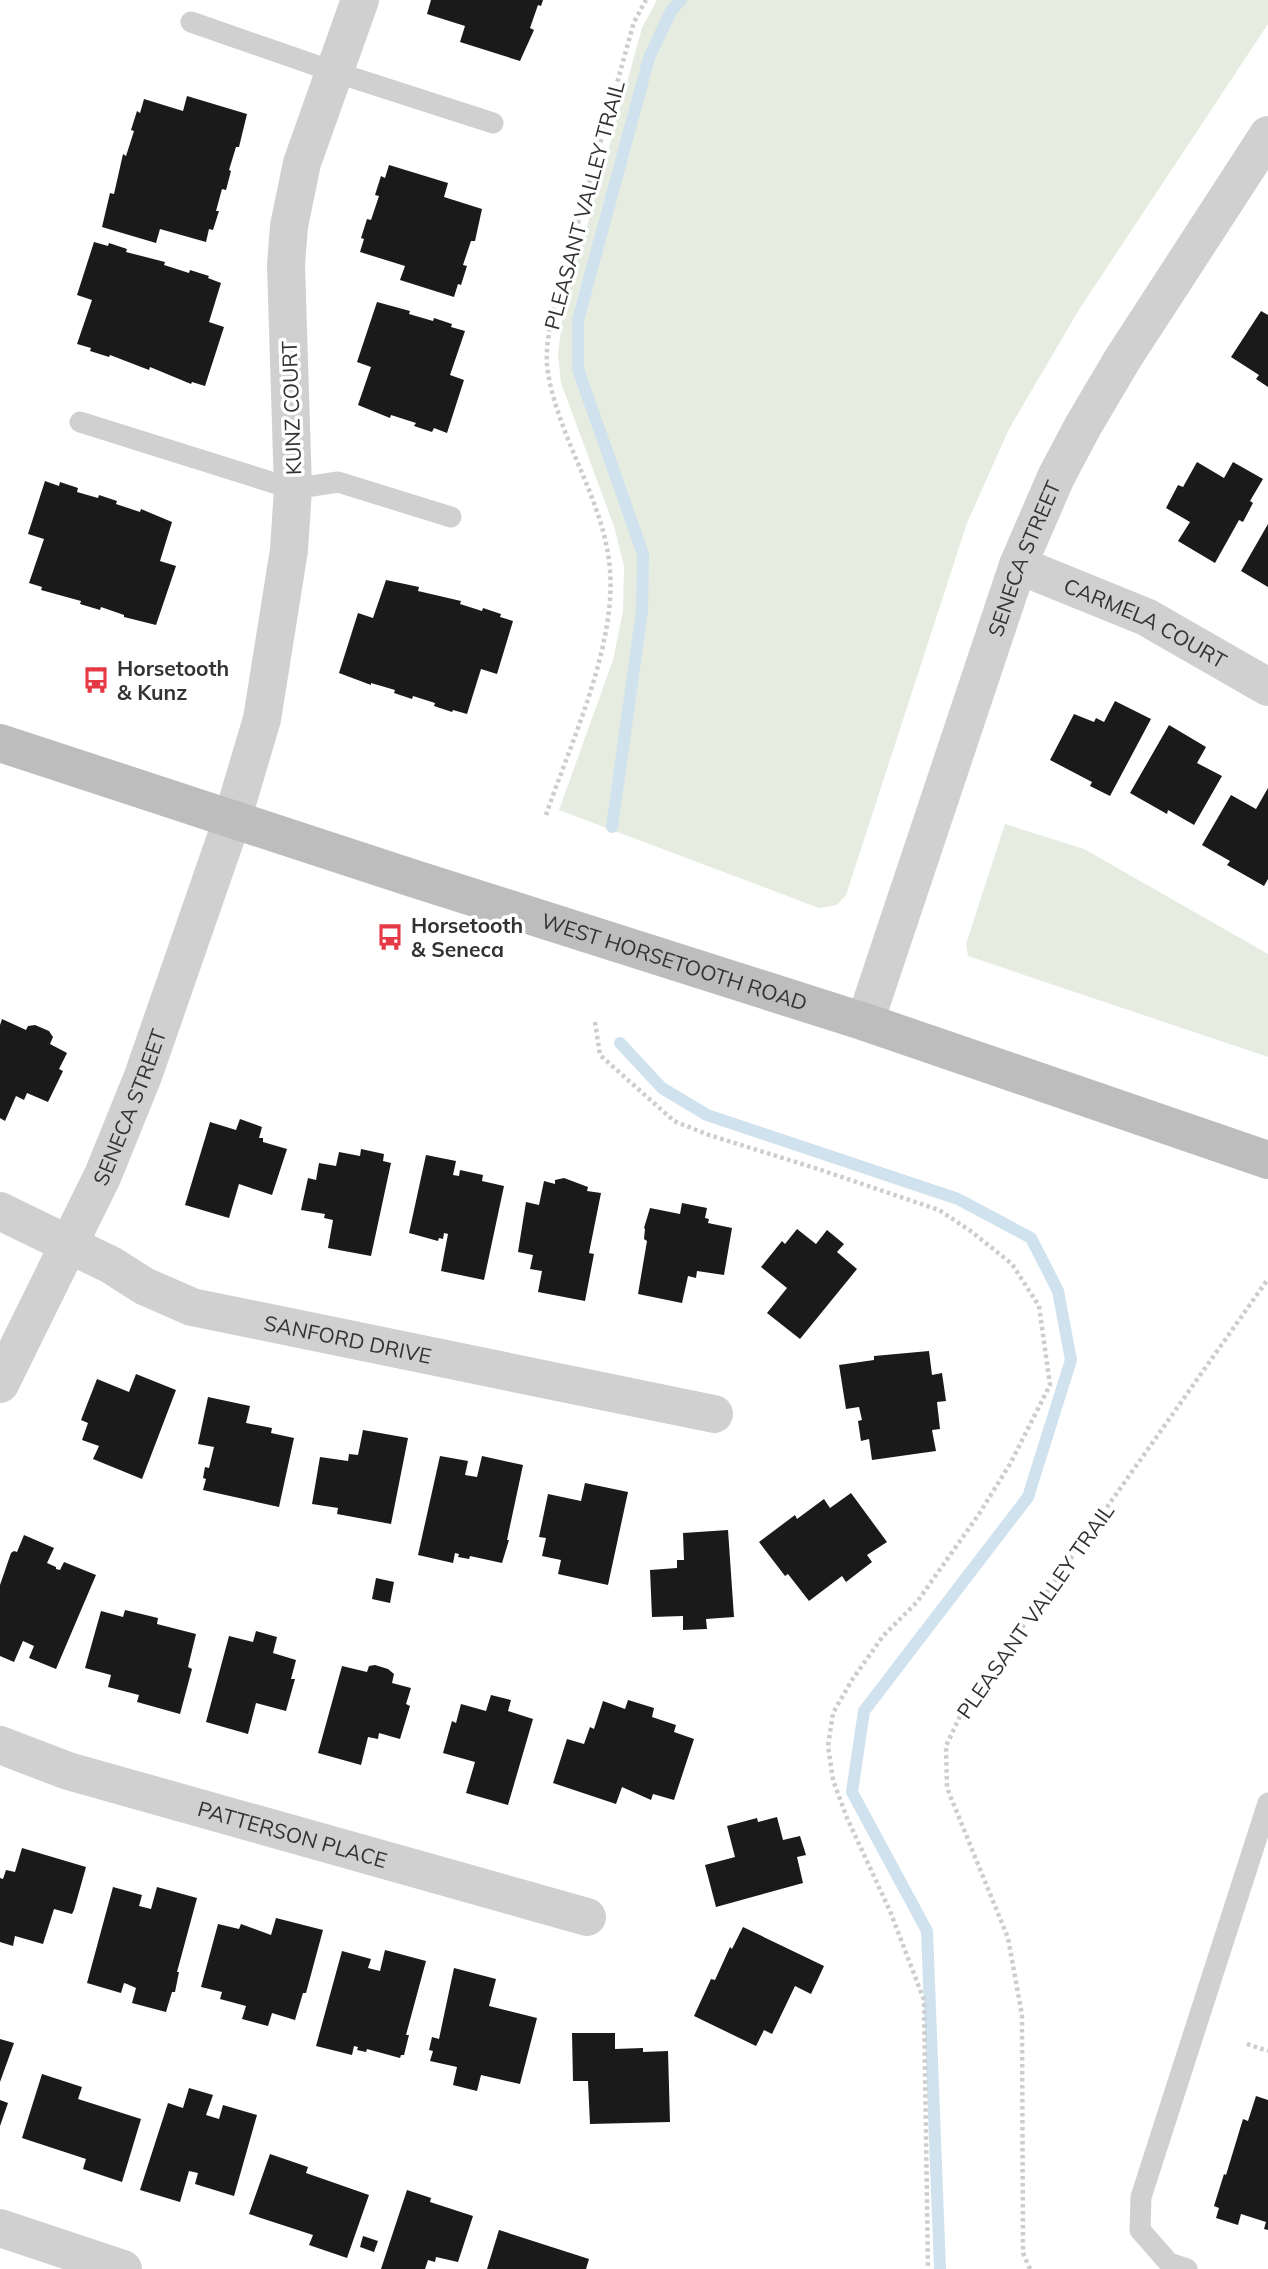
<svg xmlns="http://www.w3.org/2000/svg" width="1268" height="2269" viewBox="0 0 1268 2269" font-family="Mulish,sans-serif">
  <rect width="100%" height="100%" fill="#fff"/>
  <g fill="#e6ecdf">
    <polygon points="657,0 1268,0 1268,24 1080,308 1009,429 967,523 846,895 837,905 819,908 559,810 613,660 623,611 624,566 614,526 561,383 558,354 563,313 642,28"/>
    <polygon points="1005,824 1084,849 1268,954 1268,1057 968,956 966,944"/>
  </g>
  <g fill="none" stroke-linecap="round" stroke-linejoin="round">
    <g stroke="#cfe2ee" stroke-width="12">
      <polyline points="612,827 642,611 643,554 578,369 578,320 649,58 671,11 681,0"/>
      <polyline points="620,1043 662,1088 707,1115 958,1199 1031,1238 1058,1291 1071,1360 1028,1497 864,1711 852,1792 927,1931 940,2269"/>
    </g>
  </g>
  <g fill="#1a1a1a">
    <polygon points="431,0 543,0 541,6 538,5 530,28 534,30 520,61 460,42 465,26 427,14"/>
    <polygon points="187,96 247,114 239,147 236,147 229,170 231,171 226,190 222,189 216,211 219,211 213,230 209,229 206,242 160,229 156,243 102,227 110,193 114,194 123,154 126,156 134,131 131,130 137,111 140,113 144,99 183,111"/>
    <polygon points="389,165 448,183 444,197 482,209 475,241 471,241 463,265 467,266 461,285 458,284 454,297 400,280 405,266 360,252 364,239 361,238 367,219 371,220 379,196 375,195 381,176 385,178"/>
    <polygon points="94,242 108,246 109,243 127,249 126,252 165,262 164,265 189,273 190,270 209,276 208,278 221,283 209,322 224,327 205,386 192,382 191,384 150,367 149,370 110,355 109,357 90,351 91,348 77,344 92,300 77,295"/>
    <polygon points="377,302 410,311 409,314 433,321 434,318 452,324 451,327 465,331 450,375 464,380 447,433 434,428 432,432 414,426 416,423 391,415 390,418 358,405 371,367 357,362"/>
    <polygon points="1261,311 1268,315 1268,387 1256,379 1259,375 1231,357"/>
    <polygon points="1197,462 1224,478 1233,462 1263,479 1250,501 1253,503 1243,522 1239,520 1215,563 1178,541 1190,522 1166,508 1178,485 1183,487"/>
    <polygon points="45,481 59,486 60,482 78,488 77,492 98,498 99,495 117,501 116,504 140,512 141,509 172,522 160,561 176,566 156,625 124,617 124,615 101,607 100,610 80,604 81,601 41,590 42,587 29,583 44,539 28,534"/>
    <polygon points="1268,524 1268,587 1241,571"/>
    <polygon points="386,580 419,587 418,591 461,601 460,604 482,611 483,608 501,614 500,617 513,621 497,674 481,669 467,714 453,710 452,712 434,706 435,703 413,696 412,699 394,693 395,690 371,683 371,685 339,673 358,613 373,618"/>
    <polygon points="1115,701 1151,719 1110,796 1090,786 1092,782 1050,760 1074,714 1094,722 1096,718 1104,722"/>
    <polygon points="1169,725 1206,747 1197,763 1222,776 1194,825 1168,810 1167,814 1130,793"/>
    <polygon points="1268,788 1268,879 1264,886 1227,865 1230,861 1202,845 1231,795 1256,809"/>
    <polygon points="2,1019 26,1030 28,1026 35,1025 49,1031 53,1037 50,1044 67,1053 59,1069 63,1071 48,1102 27,1093 24,1100 16,1096 5,1121 0,1118 0,1025"/>
    <polygon points="240,1119 262,1127 259,1138 263,1138 263,1142 287,1149 272,1195 239,1184 229,1218 185,1205 210,1122 236,1130"/>
    <polygon points="361,1149 384,1154 383,1161 391,1163 371,1256 328,1248 333,1220 324,1218 325,1214 301,1210 308,1178 316,1180 319,1163 336,1166 339,1152 360,1156"/>
    <polygon points="426,1155 456,1161 453,1175 459,1176 460,1170 483,1175 482,1181 504,1186 484,1280 441,1271 448,1234 444,1233 443,1239 439,1238 438,1241 409,1233"/>
    <polygon points="564,1178 588,1187 587,1191 601,1193 589,1253 594,1254 585,1301 538,1292 542,1271 530,1269 533,1255 518,1252 526,1202 539,1205 544,1181 555,1184 555,1180"/>
    <polygon points="682,1203 707,1208 705,1218 709,1219 708,1223 732,1228 724,1275 697,1271 696,1278 688,1276 682,1303 638,1294 647,1241 644,1239 645,1229 644,1228 650,1208 680,1214"/>
    <polygon points="797,1229 816,1244 827,1230 844,1244 837,1252 857,1269 800,1339 767,1313 787,1288 761,1267 782,1241 785,1244"/>
    <polygon points="929,1351 932,1375 942,1373 946,1401 937,1402 940,1429 932,1430 936,1451 872,1460 869,1439 861,1441 858,1421 862,1420 859,1407 846,1409 839,1365 874,1360 874,1356"/>
    <polygon points="136,1374 176,1390 142,1479 93,1459 99,1446 82,1440 88,1423 81,1420 97,1379 129,1392"/>
    <polygon points="208,1397 250,1406 246,1423 272,1428 271,1433 294,1438 279,1507 203,1490 206,1479 203,1478 205,1467 209,1468 214,1447 198,1444"/>
    <polygon points="363,1430 408,1438 391,1524 337,1514 338,1508 312,1504 320,1457 348,1461 349,1454 358,1455"/>
    <polygon points="440,1456 468,1461 465,1475 477,1477 482,1456 523,1465 507,1540 509,1540 502,1563 470,1556 469,1559 458,1557 459,1554 455,1553 453,1563 418,1555"/>
    <polygon points="585,1483 628,1492 608,1585 558,1574 561,1560 542,1556 546,1538 539,1537 548,1494 581,1501"/>
    <polygon points="851,1493 887,1542 867,1555 872,1562 846,1582 842,1576 809,1601 788,1574 785,1576 759,1542 795,1515 797,1519 824,1499 830,1508"/>
    <polygon points="728,1530 734,1617 706,1619 707,1629 683,1630 683,1616 652,1617 650,1570 677,1568 677,1560 684,1560 683,1533"/>
    <polygon points="24,1535 54,1548 47,1563 56,1567 56,1569 60,1570 64,1562 96,1575 56,1669 29,1658 34,1646 23,1641 14,1662 0,1656 0,1585 11,1553 14,1551 17,1552"/>
    <polygon points="376,1578 394,1582 390,1603 372,1599"/>
    <polygon points="125,1610 158,1618 157,1624 196,1634 188,1667 192,1669 180,1714 137,1702 139,1695 108,1687 111,1675 85,1668 101,1611 123,1617"/>
    <polygon points="256,1631 277,1637 273,1653 296,1660 291,1679 295,1679 286,1711 256,1703 248,1734 206,1722 229,1636 253,1642"/>
    <polygon points="375,1665 388,1669 394,1674 392,1683 411,1688 406,1704 410,1706 400,1739 379,1733 378,1739 368,1737 361,1765 318,1753 342,1666 367,1672 369,1666"/>
    <polygon points="491,1695 511,1700 508,1711 533,1719 508,1805 466,1793 475,1762 443,1753 452,1721 456,1723 461,1704 486,1711"/>
    <polygon points="628,1700 654,1708 652,1717 676,1725 674,1732 694,1739 674,1800 653,1794 651,1800 622,1787 616,1804 553,1783 567,1739 584,1744 590,1727 594,1729 603,1701 625,1709"/>
    <polygon points="777,1817 783,1840 800,1836 806,1855 797,1857 803,1883 716,1907 705,1865 735,1857 727,1826 757,1818 758,1822"/>
    <polygon points="22,1848 86,1867 74,1910 72,1914 54,1909 43,1944 15,1936 13,1946 0,1942 0,1878 3,1879 6,1870 15,1872"/>
    <polygon points="113,1887 142,1895 139,1906 151,1909 157,1887 197,1898 177,1972 179,1972 175,1992 172,1992 166,2012 132,2003 136,1988 127,1984 124,1983 121,1993 87,1983"/>
    <polygon points="276,1918 323,1930 306,1993 303,1993 295,2020 272,2013 268,2026 242,2019 246,2006 220,1999 222,1992 201,1987 218,1924 239,1929 241,1924 271,1935"/>
    <polygon points="743,1927 824,1966 811,1994 795,1986 772,2034 764,2030 756,2046 694,2016 711,1979 715,1980 730,1947 732,1949"/>
    <polygon points="385,1950 426,1961 406,2035 409,2035 404,2055 401,2055 400,2058 367,2049 366,2052 357,2050 358,2047 354,2046 352,2055 316,2046 342,1951 371,1959 368,1968 380,1971"/>
    <polygon points="454,1968 496,1979 489,2006 537,2018 520,2084 481,2075 477,2091 453,2085 457,2067 430,2061 433,2051 429,2050 432,2037 439,2039"/>
    <polygon points="572,2033 615,2033 615,2049 643,2048 643,2052 668,2051 670,2122 590,2124 588,2081 573,2081"/>
    <polygon points="0,2039 14,2043 0,2082"/>
    <polygon points="42,2074 82,2087 78,2099 141,2119 122,2182 83,2169 86,2159 22,2138"/>
    <polygon points="189,2088 213,2095 206,2115 219,2119 223,2105 257,2115 234,2196 195,2184 198,2173 189,2171 180,2202 140,2190 168,2103 183,2108"/>
    <polygon points="1256,2096 1268,2100 1268,2230 1264,2229 1266,2222 1241,2214 1238,2225 1216,2218 1219,2208 1214,2206 1224,2174 1226,2175 1243,2119 1248,2121"/>
    <polygon points="0,2100 8,2103 0,2126"/>
    <polygon points="270,2154 308,2167 306,2173 369,2195 347,2258 309,2245 313,2235 249,2214"/>
    <polygon points="407,2190 431,2198 430,2202 473,2216 458,2262 436,2257 435,2262 428,2260 425,2269 381,2269"/>
    <polygon points="499,2230 589,2259 586,2269 487,2269"/>
    <polygon points="363,2236 378,2241 374,2252 360,2247"/>
  </g>
  <g fill="none" stroke-linecap="round" stroke-linejoin="round">
    <g stroke="#cdcdcd" stroke-width="4.5" stroke-dasharray="3.5 3.5" stroke-linecap="butt">
      <path d="M546,815C571,742 616,647 610,570C605,502 559,440 548,373C545,356 548,338 551,320L634,22L646,0"/>
      <polyline points="595,1022 600,1055 674,1121 709,1135 818,1169 939,1210 972,1232 1012,1264 1039,1306 1050,1385 1010,1464 979,1514 917,1602 883,1636 852,1680 833,1713 828,1746 833,1780 847,1818 890,1911 924,2000 928,2269"/>
      <polyline points="1247,2044 1268,2051"/>
      <polyline points="1030,2269 1023,2253 1022,2015 1008,1938 947,1788 946,1746 961,1714 1268,1279"/>
    </g>
    <g stroke="#d0d0d0" stroke-width="21">
      <polyline points="191,22 335,72 493,123"/>
      <polyline points="80,422 293,489 338,482 451,517"/>
      <polyline points="1187,2269 1169,2263 1140,2230 1141,2197 1268,1803"/>
    </g>
    <g stroke="#d0d0d0" stroke-width="38">
      <path id="s1" d="M1018,565L1146,617L1268,687"/>
      <path id="s2" d="M865,1022L1018,565L1056,477L1083,426L1122,360L1268,135"/>
      <path id="s3" d="M0,1211L111,1265L144,1286L192,1307L714,1414"/>
      <path id="s4" d="M0,1384L103,1175L143,1076L232,820L262,719L289,550L293,489L286,265L289,226L302,163L360,0"/>
      <path id="s5" d="M0,1745L68,1771L587,1917"/>
      <polyline points="0,2228 123,2269"/>
    </g>
    <path stroke="#bdbdbd" stroke-width="38" id="s6" d="M0,743L412,878L865,1022L1268,1160"/>
  </g>
  <defs>
    <symbol id="bus-bare" viewBox="-9 -9 18 18"><path d="M-5-6H5V4H4V6H2V4H-2V6H-4V4H-5ZM-3.5-4V0h7V-4ZM-3.5 1.2v1.5H-2V1.2ZM2 1.2v1.5H3.5V1.2Z" fill="#e63946" stroke="#fff" stroke-width="2.5" paint-order="stroke"/></symbol>
  </defs>
  <g fill-rule="evenodd">
    <use href="#bus-bare" x="77" y="661" width="38" height="38"/>
    <use href="#bus-bare" x="371" y="918" width="38" height="38"/>
  </g>
  <g text-anchor="middle" dominant-baseline="central" stroke-width="7" stroke-linejoin="round" paint-order="stroke">
    <g font-size="21" fill="#333" stroke="#fff">
      <text transform="translate(584 205) rotate(-75)">PLEASANT VALLEY TRAIL</text>
      <text transform="translate(291 408) rotate(-92)">KUNZ COURT</text>
      <text stroke="none"><textPath href="#s2" startOffset="490">SENECA STREET</textPath></text>
      <text stroke="none"><textPath href="#s1" startOffset="140">CARMELA COURT</textPath></text>
      <text stroke="none"><textPath href="#s6" startOffset="709">WEST HORSETOOTH ROAD</textPath></text>
      <text stroke="none"><textPath href="#s4" startOffset="306">SENECA STREET</textPath></text>
      <text stroke="none"><textPath href="#s3" startOffset="374">SANFORD DRIVE</textPath></text>
      <text transform="translate(1035 1611) rotate(-55)">PLEASANT VALLEY TRAIL</text>
      <text stroke="none"><textPath href="#s5" startOffset="306">PATTERSON PLACE</textPath></text>
    </g>
    <g font-size="21" font-weight="bold" fill="#333" stroke="#fff" text-anchor="start">
      <text x="117" y="668">Horsetooth<tspan x="117" dy="24">&amp; Kunz</tspan></text>
      <text x="411" y="925">Horsetooth<tspan x="411" dy="24">&amp; Seneca</tspan></text>
    </g>
  </g>
</svg>
